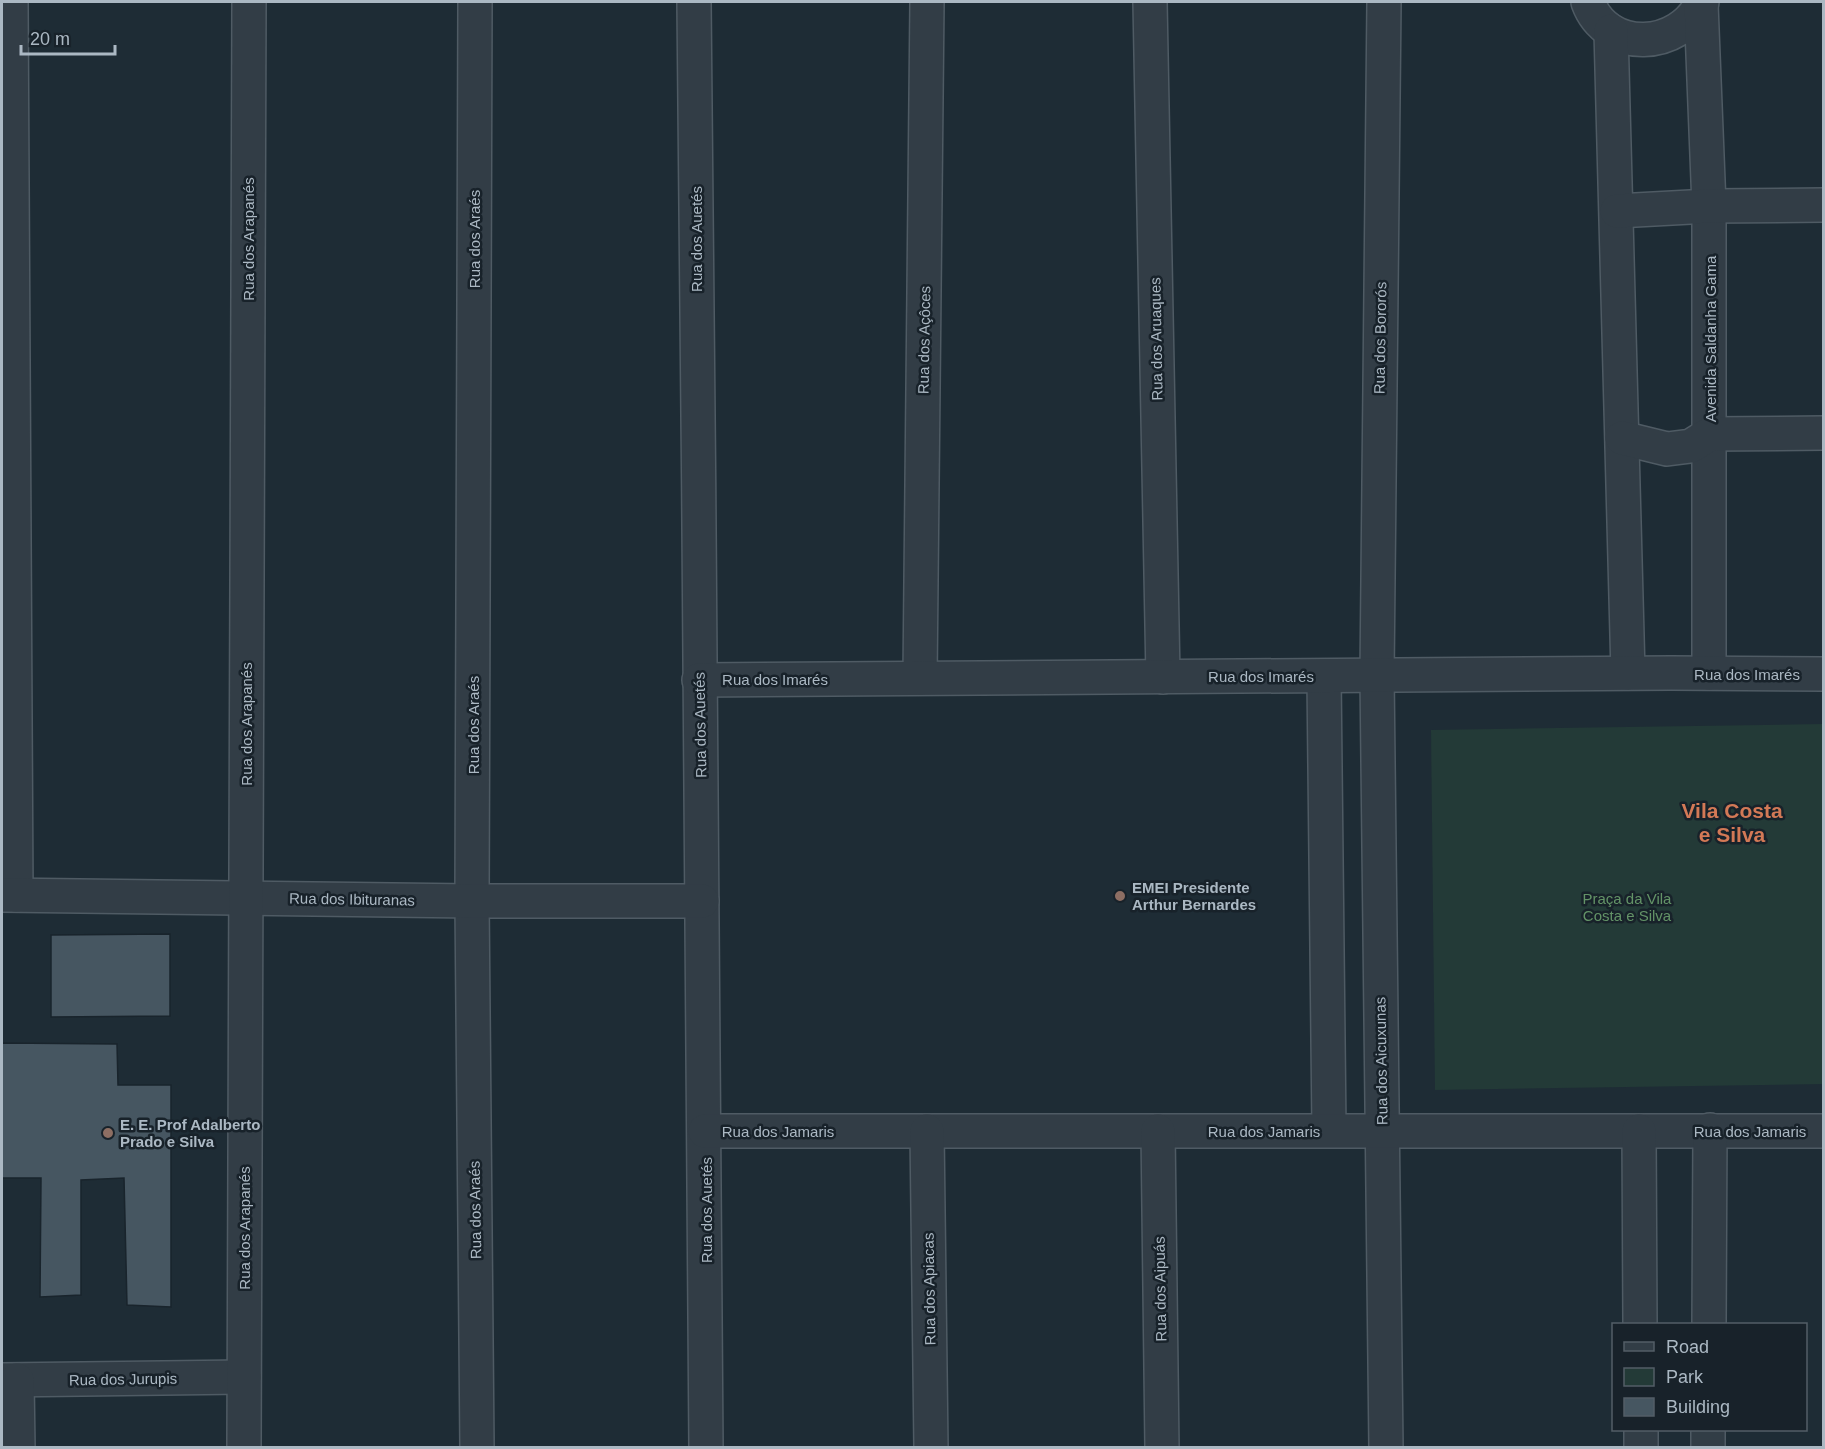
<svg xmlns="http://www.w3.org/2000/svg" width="1825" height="1449" viewBox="0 0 1825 1449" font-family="Arial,sans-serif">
  <rect width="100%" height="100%" fill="#1e2c35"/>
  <polygon fill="#233a37" points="1823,724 1823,1084 1435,1090 1431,730"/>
  <g fill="#465661" stroke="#19242c" stroke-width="1.5">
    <polygon points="170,934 170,1016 51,1017 51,935"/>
    <polygon points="2,1043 117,1044 118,1085 171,1085 171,1307 127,1305 124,1178 81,1180 81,1295 40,1297 41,1178 2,1178"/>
  </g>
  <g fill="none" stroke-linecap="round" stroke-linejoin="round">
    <defs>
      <g id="minor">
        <polyline points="11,2 16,895"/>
        <polyline points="475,2 472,901 477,1448"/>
        <path d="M694,2C698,484 705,965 706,1448"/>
        <polyline points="1150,2 1163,677"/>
        <polyline points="1384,2 1377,675 1386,1448"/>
        <path d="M1588,2C1607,54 1680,50 1702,2"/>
        <polyline points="1701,4 1709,206 1709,673"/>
        <polyline points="1611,31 1628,673"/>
        <polyline points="1617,211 1709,206 1824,205"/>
        <polyline points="1622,438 1667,449 1691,446 1710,434 1824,433"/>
        <polyline points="1324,676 1329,1130"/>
        <polyline points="920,678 927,2"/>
        <polyline points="699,680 1671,673 1824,674"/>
        <polyline points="2,895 472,901 702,901"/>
        <polyline points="705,1131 1824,1131"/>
        <polyline points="927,1131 931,1448"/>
        <polyline points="1158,1131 1162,1448"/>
        <polyline points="1639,1131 1640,1324"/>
        <polyline points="1709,1324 1710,1130"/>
        <polyline points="2,1380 244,1377"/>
        <polyline points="17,1380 18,1448"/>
        <polyline points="1641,1430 1641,1448"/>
        <polyline points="244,1448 249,2"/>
        <polyline points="1708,1448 1708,1430"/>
      </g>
    </defs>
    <use href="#minor" stroke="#4f5b64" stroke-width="36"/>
    <use href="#minor" stroke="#323d46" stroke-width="33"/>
  </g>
  <g fill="#8d6e63" stroke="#18222a" stroke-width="2">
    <circle cx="1120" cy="896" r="6"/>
    <circle cx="108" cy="1133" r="6"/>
  </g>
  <g text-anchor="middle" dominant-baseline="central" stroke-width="5" stroke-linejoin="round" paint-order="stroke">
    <g font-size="15" fill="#abb8c3" stroke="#18222a">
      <text transform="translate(248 239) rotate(-90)">Rua dos Arapanés</text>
      <text transform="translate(474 239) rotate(-90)">Rua dos Araés</text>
      <text transform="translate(696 239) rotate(-90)">Rua dos Auetés</text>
      <text transform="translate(1380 338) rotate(-89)">Rua dos Bororós</text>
      <text transform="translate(1156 339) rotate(-91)">Rua dos Aruaques</text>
      <text transform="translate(1710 339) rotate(-90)">Avenida Saldanha Gama</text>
      <text transform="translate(924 340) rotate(-89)">Rua dos Açôces</text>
      <text x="1747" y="674">Rua dos Imarés</text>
      <text x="1261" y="676">Rua dos Imarés</text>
      <text x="775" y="679">Rua dos Imarés</text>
      <text transform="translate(246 724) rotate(-90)">Rua dos Arapanés</text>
      <text transform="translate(473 725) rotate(-90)">Rua dos Araés</text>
      <text transform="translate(700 725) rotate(-91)">Rua dos Auetés</text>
      <text transform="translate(352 899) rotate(1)">Rua dos Ibituranas</text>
      <text transform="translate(1381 1061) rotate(-91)">Rua dos Aicuxunas</text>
      <text x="778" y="1131">Rua dos Jamaris</text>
      <text x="1264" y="1131">Rua dos Jamaris</text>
      <text x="1750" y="1131">Rua dos Jamaris</text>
      <text transform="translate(475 1210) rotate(-91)">Rua dos Araés</text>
      <text transform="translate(706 1210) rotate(-90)">Rua dos Auetés</text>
      <text transform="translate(244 1228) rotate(-90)">Rua dos Arapanés</text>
      <text transform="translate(929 1289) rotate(-91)">Rua dos Apiacas</text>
      <text transform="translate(1160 1289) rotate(-91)">Rua dos Aipuás</text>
      <text transform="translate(123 1379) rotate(-1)">Rua dos Jurupis</text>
    </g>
    <g font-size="15" font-weight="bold" fill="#abb8c3" stroke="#18222a" text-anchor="start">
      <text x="1132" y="887">EMEI Presidente<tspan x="1132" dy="17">Arthur Bernardes</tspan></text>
      <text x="120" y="1124">E. E. Prof Adalberto<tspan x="120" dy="17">Prado e Silva</tspan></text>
    </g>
    <g font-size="15" fill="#639367" stroke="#18222a">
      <text x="1627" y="898">Praça da Vila<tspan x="1627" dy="17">Costa e Silva</tspan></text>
    </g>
    <g font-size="21" font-weight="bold" fill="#d37956" stroke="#18222a">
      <text x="1732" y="810">Vila Costa<tspan x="1732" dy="24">e Silva</tspan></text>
    </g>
  </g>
  <rect width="1825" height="1449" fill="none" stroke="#abb8c3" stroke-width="6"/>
  <rect x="1612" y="1323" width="195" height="108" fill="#18222a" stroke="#535e67" stroke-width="1.5"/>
  <rect x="1624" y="1342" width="30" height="9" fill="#323d46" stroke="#535e67" stroke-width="1.5"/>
  <text x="1666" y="1353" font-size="18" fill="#abb8c3">Road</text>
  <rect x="1624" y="1368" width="30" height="18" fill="#233a37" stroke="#535e67" stroke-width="1.5"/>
  <text x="1666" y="1383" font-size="18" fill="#abb8c3">Park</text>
  <rect x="1624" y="1398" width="30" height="18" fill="#465661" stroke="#535e67" stroke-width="1.5"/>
  <text x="1666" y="1413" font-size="18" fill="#abb8c3">Building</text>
  <path d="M21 45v9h94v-9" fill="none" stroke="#abb8c3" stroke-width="3"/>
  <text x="30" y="45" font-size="18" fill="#abb8c3" stroke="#18222a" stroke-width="4.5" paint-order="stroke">20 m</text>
</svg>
